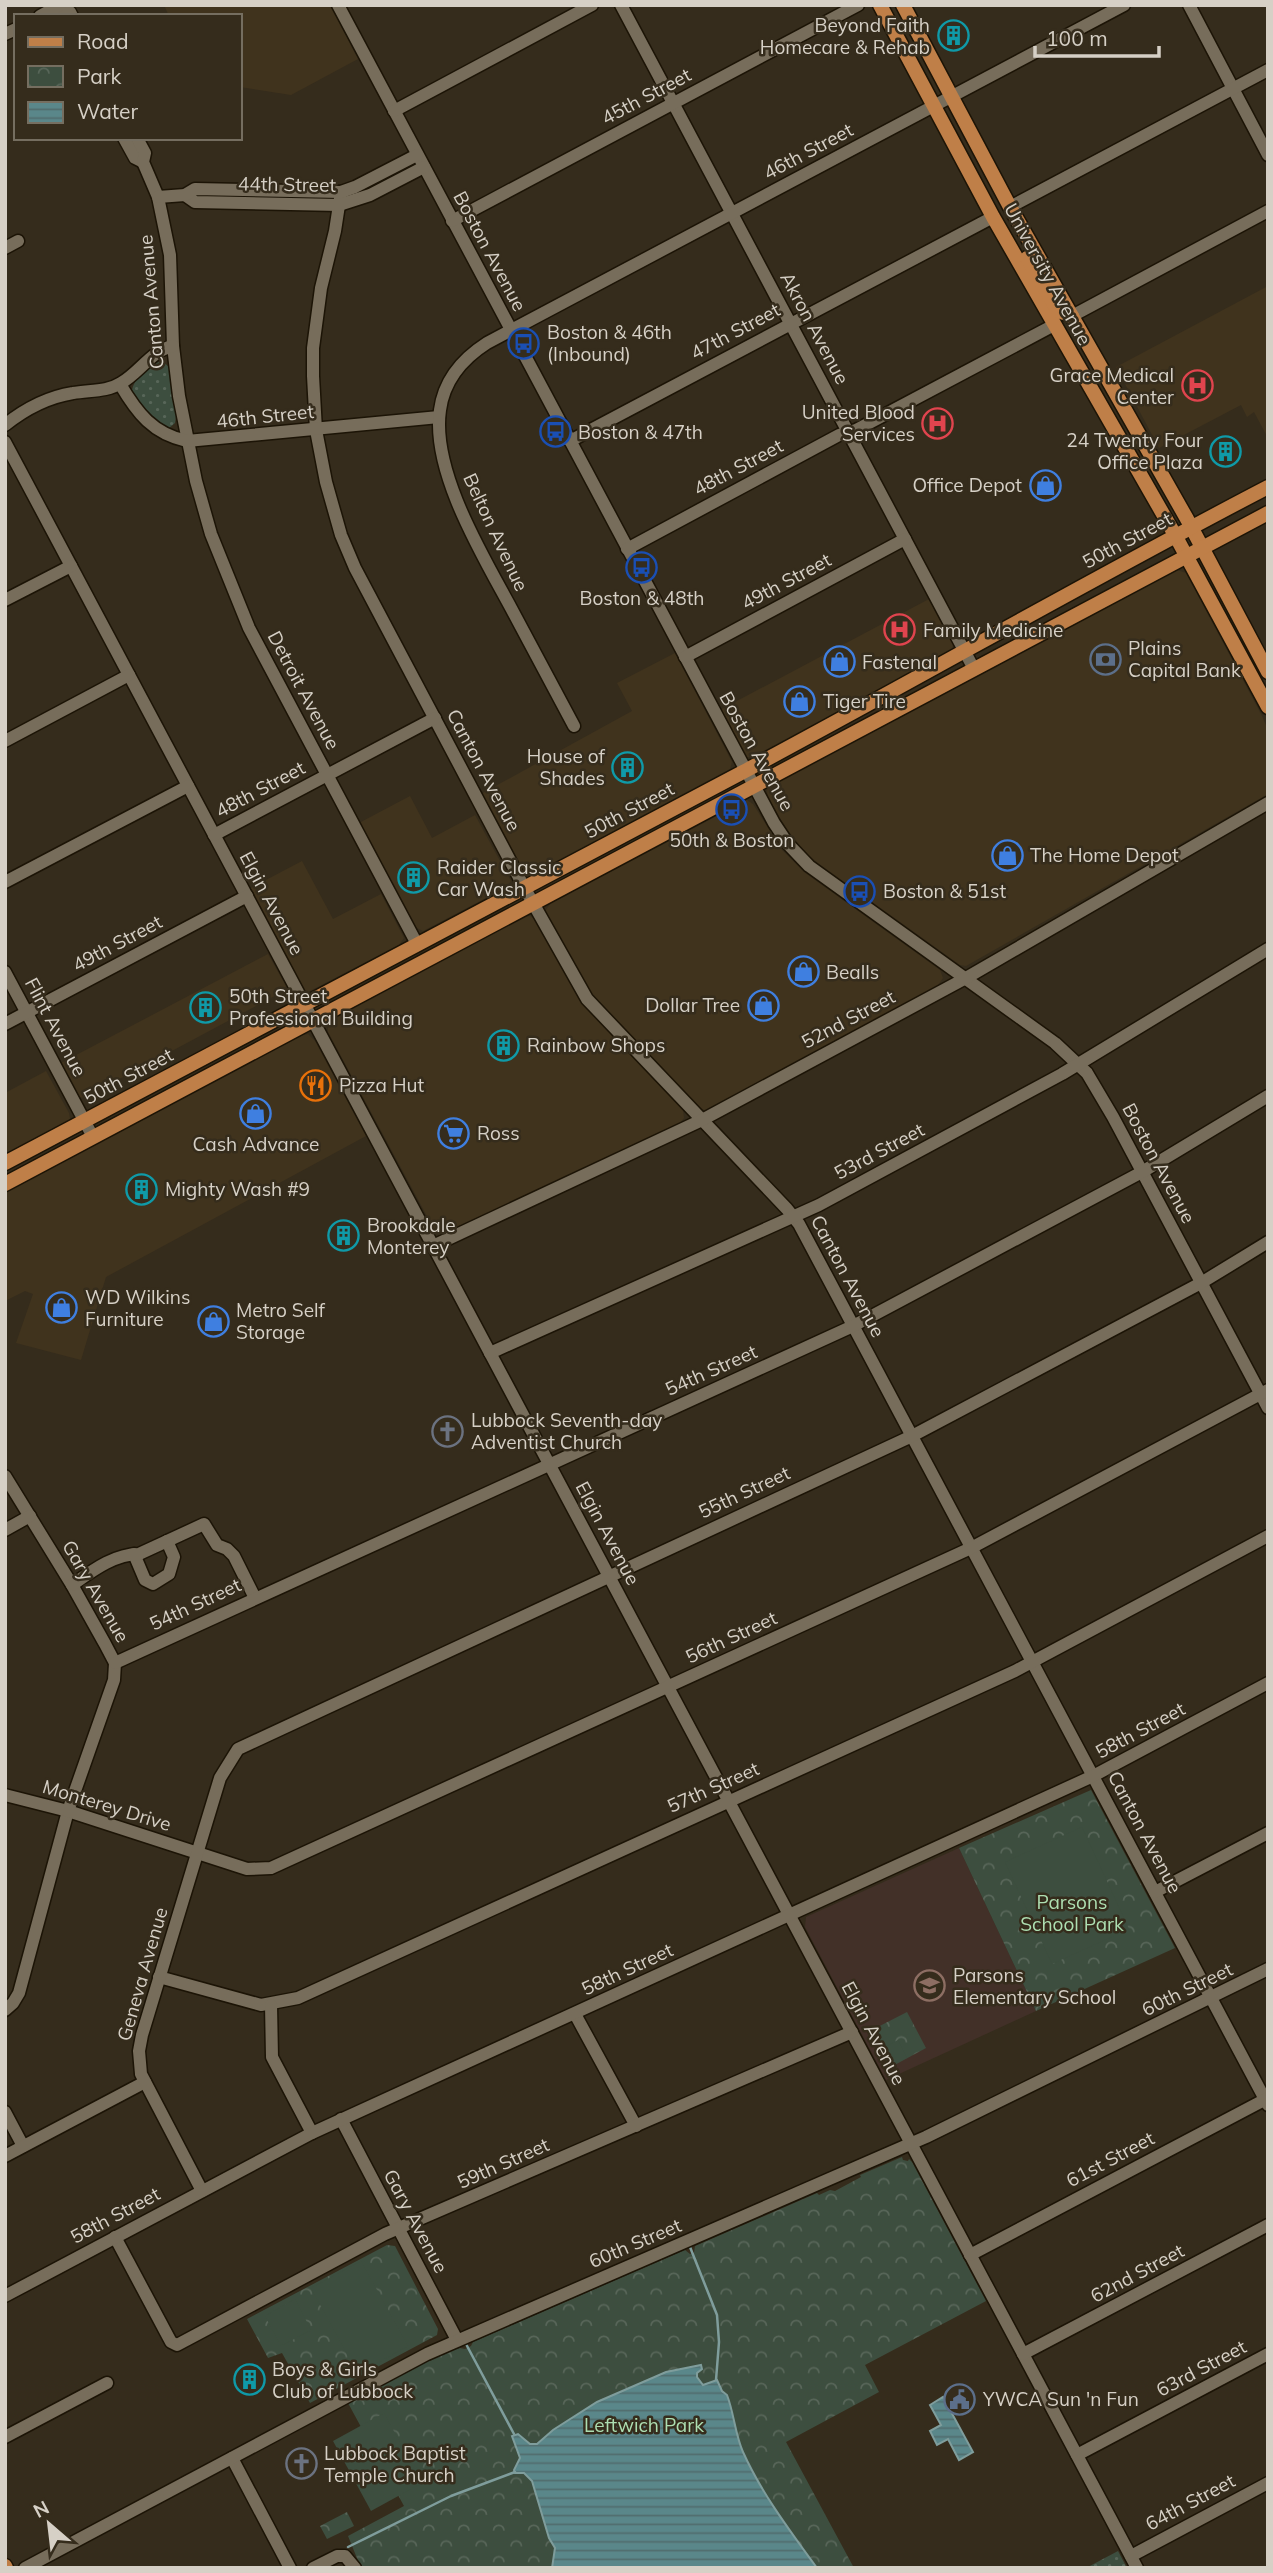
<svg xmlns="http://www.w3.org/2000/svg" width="1273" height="2573" viewBox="0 0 1273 2573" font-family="Mulish,sans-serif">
  <defs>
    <pattern id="grass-dots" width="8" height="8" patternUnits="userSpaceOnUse" patternTransform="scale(1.75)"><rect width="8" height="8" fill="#3d4e3f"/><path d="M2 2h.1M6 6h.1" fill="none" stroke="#586659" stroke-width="1.8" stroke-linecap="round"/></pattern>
    <pattern id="park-crowns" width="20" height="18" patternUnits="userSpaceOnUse" patternTransform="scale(1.75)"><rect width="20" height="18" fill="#3d4e3f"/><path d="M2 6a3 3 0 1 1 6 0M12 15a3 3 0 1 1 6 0" fill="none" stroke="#586659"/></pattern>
    <pattern id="water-rules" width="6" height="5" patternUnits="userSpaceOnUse" patternTransform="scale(1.75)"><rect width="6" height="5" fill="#5a878a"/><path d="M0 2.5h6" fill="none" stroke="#516d6e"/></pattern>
  </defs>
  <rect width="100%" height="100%" fill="#352c1c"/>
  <g fill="#40331d">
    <polygon points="164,5 330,5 358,59 291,95 240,87 240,16 169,16"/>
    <polygon points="1268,286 1268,438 1254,412 1247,417 1241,405 1159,448 1116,367"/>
    <polygon points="1177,570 1186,573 1262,716 1268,730 1268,794 966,966 960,965 819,864 808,855 786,829 768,797 767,791 772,785"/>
    <polygon points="929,599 953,644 952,651 752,757 745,757 718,711"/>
    <polygon points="675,653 732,762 730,769 532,874 525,875 481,794 632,711 617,683"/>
    <polygon points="410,796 432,838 475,815 511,881 507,887 423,931 415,927 359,823"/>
    <polygon points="747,800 753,804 782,850 804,872 940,970 943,978 936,988 705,1110 700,1109 600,1007 586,989 545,911 551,903"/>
    <polygon points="302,861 333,919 381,894 404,938 399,945 308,992 303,989 249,889"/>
    <polygon points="530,916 535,919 579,999 683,1110 684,1118 680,1123 441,1235 436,1233 328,1032 328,1024 331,1020 522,917"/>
    <polygon points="268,954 286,986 284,991 84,1098 79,1097 61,1063"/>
    <polygon points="308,1034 315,1041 366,1136 106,1277 81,1360 16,1343 33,1294 25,1291 5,1301 5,1193 303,1035"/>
    <polygon points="46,1071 69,1113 70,1119 5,1155 5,1093"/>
  </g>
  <polygon fill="#423028" points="959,1848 1036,2011 886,2080 805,1927 806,1917"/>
  <g fill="url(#grass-dots)">
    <path d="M162,361L169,367L176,416L175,423L168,429L151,419L132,390C134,378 151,364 162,361Z"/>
    <polygon points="1118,2551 1127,2568 1086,2568"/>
  </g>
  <g fill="url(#park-crowns)">
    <polygon points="1091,1790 1175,1948 1036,2011 959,1848"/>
    <polygon points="907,2012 926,2048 889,2068 870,2031"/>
    <polygon points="902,2157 903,2160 908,2161 909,2159 912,2162 986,2301 865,2365 879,2392 786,2442 854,2568 361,2568 348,2536 404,2506 348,2403 445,2352 460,2348 465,2349 471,2346 473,2342 685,2250 690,2254 694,2253 695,2246 817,2193 819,2195 830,2190 835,2191 861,2177 860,2175"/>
    <polygon points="387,2245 395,2246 438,2329 437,2335 310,2403 282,2353 268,2358 247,2319"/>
    <polygon points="347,2512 354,2526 327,2539 320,2526"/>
  </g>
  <g fill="#3d4e3f">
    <polygon points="1082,1827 1129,1929 1052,1964 1005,1862"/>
    <polygon points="898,2040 907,2058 890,2066 881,2049"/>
    <polygon points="361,2261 408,2346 358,2374 311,2288"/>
    <polygon points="295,2299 311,2330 281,2346 265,2316"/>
    <polygon points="384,2413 422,2483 371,2511 333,2441"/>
  </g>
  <g fill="url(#water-rules)" stroke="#7f9d9c" stroke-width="2">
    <path d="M701,2365L702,2369L697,2373V2377L703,2385L717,2380L722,2391L727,2395C734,2413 735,2434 743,2452C762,2494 790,2531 817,2568H552L555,2548L549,2538L532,2481L524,2473H515L514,2470L520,2458L512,2436L518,2434L530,2444H537L553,2430L597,2402L666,2372Z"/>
    <polygon points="943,2397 973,2452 959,2460 948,2439 937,2445 930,2431 941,2425 930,2405"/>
  </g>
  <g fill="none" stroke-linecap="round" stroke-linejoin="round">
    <g stroke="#7f9d9c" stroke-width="2.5">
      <polyline points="690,2247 717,2315 719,2342 716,2380"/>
      <polyline points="466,2344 514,2434"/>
      <polyline points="348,2547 451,2496 515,2472"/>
    </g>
    <defs>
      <g id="minor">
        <polyline points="57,5 62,10 70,12 72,16"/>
        <polyline points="338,5 774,823 788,844 809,866 1055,1043 1087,1073 1113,1117 1268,1408"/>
        <polyline points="621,5 974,669"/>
        <polyline points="1189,5 1268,155"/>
        <polyline points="40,16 60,5"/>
        <polyline points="5,34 16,29"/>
        <polyline points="394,111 592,5"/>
        <polyline points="124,138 135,158 143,162"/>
        <polyline points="137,138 145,153 143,162 158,197 170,255 173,346 179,396 196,481 211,534 249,628 417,944"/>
        <polyline points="341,192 335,231 321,288 313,348 313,376 316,430 326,482 341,535 355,568 524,887 587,999 787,1209 799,1224 1268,2105"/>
        <polyline points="185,195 195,202 339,205 370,195 424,167"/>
        <polyline points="158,197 185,195 195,189 341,192 355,187 417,155"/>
        <polyline points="1010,207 1268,70"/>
        <polyline points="452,221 858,5"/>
        <polyline points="5,248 18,241"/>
        <polyline points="1072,316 1268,211"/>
        <path d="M120,384C137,413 153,434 187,441L439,417"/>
        <path d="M5,425C25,409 48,397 73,393C89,390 107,392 121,383C139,373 152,350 173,346"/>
        <polyline points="570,441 993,217"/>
        <polyline points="5,442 1137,2568"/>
        <polyline points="627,549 839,435 856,430 1054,325"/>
        <polyline points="5,600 71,566"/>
        <polyline points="685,657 905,539"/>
        <path d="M574,726C553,687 532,647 511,608C483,556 431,471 440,410C444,380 462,359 487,343L1124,5"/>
        <polyline points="5,741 129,675"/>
        <polyline points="214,835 435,718"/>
        <polyline points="5,882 188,786"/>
        <polyline points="5,972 93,1137"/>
        <polyline points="5,1024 247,896"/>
        <polyline points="433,1246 702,1120 966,978 1268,803"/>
        <polyline points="490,1353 819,1205 1062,1074 1268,949"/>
        <polyline points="5,1476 72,1585 105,1644 115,1663 114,1680 68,1811 19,1993 13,2003 5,2010"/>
        <polyline points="5,1530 30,1516"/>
        <polyline points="134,1554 145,1580 153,1584 169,1574 174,1557 167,1541"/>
        <path d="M72,1585C92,1571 114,1554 139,1554L204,1524L217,1545L227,1549L234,1556L255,1598"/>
        <polyline points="115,1663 853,1326 1142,1172 1268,1096"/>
        <polyline points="5,1795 68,1811 247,1869 271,1868 971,1548 1268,1390"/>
        <polyline points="1155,1892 1268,1833"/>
        <polyline points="159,1977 261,2005 298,1998 1015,1671 1268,1536"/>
        <polyline points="271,2005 272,2057 312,2133"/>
        <polyline points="575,2014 636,2126"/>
        <polyline points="5,2112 23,2146"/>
        <polyline points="341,2119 457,2340"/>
        <polyline points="5,2156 145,2082"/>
        <polyline points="202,2191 141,2074 139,2051 142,2035 220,1778 238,1749 912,1436 1201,1283 1268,1242"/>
        <polyline points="115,2237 171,2342 177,2345 385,2234 852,2032"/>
        <polyline points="970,2255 1268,2098"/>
        <polyline points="5,2296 312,2133 1093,1776 1268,1683"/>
        <polyline points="1023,2354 1268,2225"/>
        <polyline points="5,2437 107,2383"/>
        <polyline points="1077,2455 1268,2354"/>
        <polyline points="232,2458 290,2568"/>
        <polyline points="1131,2556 1268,2483"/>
        <polyline points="25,2568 427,2354 926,2137 1268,1969"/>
        <polyline points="313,2568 337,2556 345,2556 355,2568"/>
      </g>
      <g id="major">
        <polyline points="880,5 993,217 1175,535 1268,707"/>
        <polyline points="903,5 1010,207 1187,519 1268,672"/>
        <polyline points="1027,258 1058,311 1072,316"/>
        <path d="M5,1163C251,1033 497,903 743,772C919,678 1091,579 1268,487"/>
        <polyline points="5,1184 1268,513"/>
        <polyline points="5,2566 6,2568"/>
      </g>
    </defs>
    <use href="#minor" stroke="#1c1406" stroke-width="15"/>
    <use href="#major" stroke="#1c1406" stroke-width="17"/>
    <use href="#minor" stroke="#776d5b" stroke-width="12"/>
    <use href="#major" stroke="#bf7f48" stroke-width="14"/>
  </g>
  <defs>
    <symbol id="building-ring" viewBox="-11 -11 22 22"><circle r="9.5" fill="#352c1c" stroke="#0f9aa8" stroke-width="1.5"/><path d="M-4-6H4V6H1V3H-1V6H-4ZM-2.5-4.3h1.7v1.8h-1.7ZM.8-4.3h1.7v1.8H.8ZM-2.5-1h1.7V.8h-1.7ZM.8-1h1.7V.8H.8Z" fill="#0f9aa8"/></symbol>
    <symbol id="bus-ring" viewBox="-11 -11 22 22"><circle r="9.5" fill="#352c1c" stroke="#1a4fb4" stroke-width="1.5"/><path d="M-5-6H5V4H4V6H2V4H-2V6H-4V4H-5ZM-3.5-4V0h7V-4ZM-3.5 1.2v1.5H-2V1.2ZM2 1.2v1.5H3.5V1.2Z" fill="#1a4fb4"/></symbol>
    <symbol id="hospital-ring" viewBox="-11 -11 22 22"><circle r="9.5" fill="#352c1c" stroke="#e0444e" stroke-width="1.5"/><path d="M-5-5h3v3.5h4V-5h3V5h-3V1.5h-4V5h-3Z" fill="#e0444e"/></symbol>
    <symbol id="shop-ring" viewBox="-11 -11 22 22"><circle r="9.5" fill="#352c1c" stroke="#3f7fe0" stroke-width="1.5"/><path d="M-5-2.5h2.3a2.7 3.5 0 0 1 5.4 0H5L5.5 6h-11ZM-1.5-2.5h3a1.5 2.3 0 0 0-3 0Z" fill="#3f7fe0"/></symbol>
    <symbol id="bank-ring" viewBox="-11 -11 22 22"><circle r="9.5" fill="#352c1c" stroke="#5c6f8a" stroke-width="1.5"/><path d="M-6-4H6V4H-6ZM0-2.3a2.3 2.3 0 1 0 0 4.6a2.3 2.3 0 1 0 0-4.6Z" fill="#5c6f8a"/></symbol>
    <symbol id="restaurant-ring" viewBox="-11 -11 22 22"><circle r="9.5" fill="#352c1c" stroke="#e8710a" stroke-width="1.5"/><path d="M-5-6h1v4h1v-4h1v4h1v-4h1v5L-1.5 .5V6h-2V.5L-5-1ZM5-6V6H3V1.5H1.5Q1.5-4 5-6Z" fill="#e8710a"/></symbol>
    <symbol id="supermarket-ring" viewBox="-11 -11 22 22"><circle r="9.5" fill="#352c1c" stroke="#3f7fe0" stroke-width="1.5"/><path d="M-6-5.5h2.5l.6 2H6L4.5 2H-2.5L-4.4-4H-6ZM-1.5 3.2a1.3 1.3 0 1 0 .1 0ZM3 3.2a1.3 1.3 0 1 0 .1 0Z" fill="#3f7fe0"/></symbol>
    <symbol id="church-ring" viewBox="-11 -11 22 22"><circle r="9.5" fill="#352c1c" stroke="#6b7280" stroke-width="1.5"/><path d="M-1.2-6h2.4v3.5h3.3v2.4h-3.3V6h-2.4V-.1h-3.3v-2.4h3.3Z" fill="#6b7280"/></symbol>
    <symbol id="school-ring" viewBox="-11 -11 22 22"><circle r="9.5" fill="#352c1c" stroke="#8d6e63" stroke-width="1.5"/><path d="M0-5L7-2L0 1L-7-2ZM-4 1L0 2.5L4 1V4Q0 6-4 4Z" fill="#8d6e63"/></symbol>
    <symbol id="civic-ring" viewBox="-11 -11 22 22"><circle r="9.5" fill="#352c1c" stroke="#5c6f8a" stroke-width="1.5"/><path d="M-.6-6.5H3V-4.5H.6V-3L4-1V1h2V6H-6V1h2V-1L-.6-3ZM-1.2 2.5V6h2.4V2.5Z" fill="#5c6f8a"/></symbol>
  </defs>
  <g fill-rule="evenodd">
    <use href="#building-ring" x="936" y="18" width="35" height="35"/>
    <use href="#bus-ring" x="506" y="326" width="35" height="35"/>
    <use href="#hospital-ring" x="1180" y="368" width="35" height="35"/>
    <use href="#hospital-ring" x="920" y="406" width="35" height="35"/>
    <use href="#bus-ring" x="538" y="414" width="35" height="35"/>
    <use href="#building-ring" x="1208" y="434" width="35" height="35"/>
    <use href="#shop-ring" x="1028" y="468" width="35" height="35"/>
    <use href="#bus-ring" x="624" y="550" width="35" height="35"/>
    <use href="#hospital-ring" x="882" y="612" width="35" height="35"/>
    <use href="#bank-ring" x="1088" y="642" width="35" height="35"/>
    <use href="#shop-ring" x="822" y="644" width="35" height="35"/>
    <use href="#shop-ring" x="782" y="684" width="35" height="35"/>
    <use href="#building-ring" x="610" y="750" width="35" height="35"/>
    <use href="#bus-ring" x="714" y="792" width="35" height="35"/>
    <use href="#shop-ring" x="990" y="838" width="35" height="35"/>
    <use href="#building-ring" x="396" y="860" width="35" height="35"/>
    <use href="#bus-ring" x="842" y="874" width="35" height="35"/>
    <use href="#shop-ring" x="786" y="954" width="35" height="35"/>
    <use href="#shop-ring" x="746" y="988" width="35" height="35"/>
    <use href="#building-ring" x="188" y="990" width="35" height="35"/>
    <use href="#building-ring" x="486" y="1028" width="35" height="35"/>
    <use href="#restaurant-ring" x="298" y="1068" width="35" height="35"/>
    <use href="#shop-ring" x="238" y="1096" width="35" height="35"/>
    <use href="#supermarket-ring" x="436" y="1116" width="35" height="35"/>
    <use href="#building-ring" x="124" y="1172" width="35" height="35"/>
    <use href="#building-ring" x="326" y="1218" width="35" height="35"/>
    <use href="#shop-ring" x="44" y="1290" width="35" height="35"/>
    <use href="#shop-ring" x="196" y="1304" width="35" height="35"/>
    <use href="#church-ring" x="430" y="1414" width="35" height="35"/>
    <use href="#school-ring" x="912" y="1968" width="35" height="35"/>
    <use href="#building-ring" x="232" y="2362" width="35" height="35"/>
    <use href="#civic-ring" x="942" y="2382" width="35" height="35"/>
    <use href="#church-ring" x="284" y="2446" width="35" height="35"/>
  </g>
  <g text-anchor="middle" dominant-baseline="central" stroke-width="5" stroke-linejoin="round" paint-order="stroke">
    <g font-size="19" fill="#d6d0c6" stroke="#352c1c" text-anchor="start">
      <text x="930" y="25" text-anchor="end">Beyond Faith<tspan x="930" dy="22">Homecare &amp; Rehab</tspan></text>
      <text x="547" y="332">Boston &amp; 46th<tspan x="547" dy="22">(Inbound)</tspan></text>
      <text x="1174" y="375" text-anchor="end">Grace Medical<tspan x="1174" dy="22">Center</tspan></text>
      <text x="915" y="412" text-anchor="end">United Blood<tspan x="915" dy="22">Services</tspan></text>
      <text x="578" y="432">Boston &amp; 47th</text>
      <text x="1203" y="440" text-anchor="end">24 Twenty Four<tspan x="1203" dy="22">Office Plaza</tspan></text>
      <text x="1022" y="485" text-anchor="end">Office Depot</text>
      <text x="642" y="598" text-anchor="middle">Boston &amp; 48th</text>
      <text x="923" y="630">Family Medicine</text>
      <text x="1128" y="648">Plains<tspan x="1128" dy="22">Capital Bank</tspan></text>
      <text x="862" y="662">Fastenal</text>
      <text x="823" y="701">Tiger Tire</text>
      <text x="605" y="756" text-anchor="end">House of<tspan x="605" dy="22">Shades</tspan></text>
      <text x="732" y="840" text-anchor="middle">50th &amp; Boston</text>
      <text x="1030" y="855">The Home Depot</text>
      <text x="437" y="867">Raider Classic<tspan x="437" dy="22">Car Wash</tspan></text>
      <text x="883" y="891">Boston &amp; 51st</text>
      <text x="826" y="972">Bealls</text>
      <text x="229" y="996">50th Street<tspan x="229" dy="22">Professional Building</tspan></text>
      <text x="740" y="1005" text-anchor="end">Dollar Tree</text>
      <text x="527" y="1045">Rainbow Shops</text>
      <text x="339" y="1085">Pizza Hut</text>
      <text x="477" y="1133">Ross</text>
      <text x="256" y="1144" text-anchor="middle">Cash Advance</text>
      <text x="165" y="1189">Mighty Wash #9</text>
      <text x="367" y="1225">Brookdale<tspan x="367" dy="22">Monterey</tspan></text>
      <text x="85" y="1297">WD Wilkins<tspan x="85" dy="22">Furniture</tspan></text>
      <text x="236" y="1310">Metro Self<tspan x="236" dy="22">Storage</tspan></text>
      <text x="471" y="1420">Lubbock Seventh-day<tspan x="471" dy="22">Adventist Church</tspan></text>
      <text x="953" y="1975">Parsons<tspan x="953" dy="22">Elementary School</tspan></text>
      <text x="272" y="2369">Boys &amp; Girls<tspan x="272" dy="22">Club of Lubbock</tspan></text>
      <text x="983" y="2399">YWCA Sun 'n Fun</text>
      <text x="324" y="2453">Lubbock Baptist<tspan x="324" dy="22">Temple Church</tspan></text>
    </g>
    <g font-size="19" fill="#d6d0c6" stroke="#352c1c">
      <text transform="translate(646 96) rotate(-28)">45th Street</text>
      <text transform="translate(808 151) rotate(-28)">46th Street</text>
      <text transform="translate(287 184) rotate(1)">44th Street</text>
      <text transform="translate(490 251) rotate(62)">Boston Avenue</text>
      <text transform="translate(1048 274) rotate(61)">University Avenue</text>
      <text transform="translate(151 302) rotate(-95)">Canton Avenue</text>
      <text transform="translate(815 328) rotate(62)">Akron Avenue</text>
      <text transform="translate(735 331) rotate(-28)">47th Street</text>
      <text transform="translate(265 416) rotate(-6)">46th Street</text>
      <text transform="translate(738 467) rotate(-28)">48th Street</text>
      <text transform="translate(496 532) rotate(65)">Belton Avenue</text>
      <text transform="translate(1127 540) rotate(-28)">50th Street</text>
      <text transform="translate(786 581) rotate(-28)">49th Street</text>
      <text transform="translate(304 690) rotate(62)">Detroit Avenue</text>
      <text transform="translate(757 751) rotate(61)">Boston Avenue</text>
      <text transform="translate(484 770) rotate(62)">Canton Avenue</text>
      <text transform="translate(260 789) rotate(-28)">48th Street</text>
      <text transform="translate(629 810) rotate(-28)">50th Street</text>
      <text transform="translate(272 903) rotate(62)">Elgin Avenue</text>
      <text transform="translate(117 943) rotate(-28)">49th Street</text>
      <text transform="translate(848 1019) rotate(-28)">52nd Street</text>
      <text transform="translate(56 1027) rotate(62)">Flint Avenue</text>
      <text transform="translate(128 1076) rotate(-28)">50th Street</text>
      <text transform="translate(879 1151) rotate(-28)">53rd Street</text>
      <text transform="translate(1159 1163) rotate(62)">Boston Avenue</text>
      <text transform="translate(848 1276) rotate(62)">Canton Avenue</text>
      <text transform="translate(711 1370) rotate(-24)">54th Street</text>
      <text transform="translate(744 1492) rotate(-25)">55th Street</text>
      <text transform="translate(608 1533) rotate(62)">Elgin Avenue</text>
      <text transform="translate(96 1591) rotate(60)">Gary Avenue</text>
      <text transform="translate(195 1604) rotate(-25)">54th Street</text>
      <text transform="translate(731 1637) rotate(-25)">56th Street</text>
      <text transform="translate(1140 1730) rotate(-28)">58th Street</text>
      <text transform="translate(713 1787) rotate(-24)">57th Street</text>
      <text transform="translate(107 1805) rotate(17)">Monterey Drive</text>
      <text transform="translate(1145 1832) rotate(62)">Canton Avenue</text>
      <text transform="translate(627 1969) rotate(-25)">58th Street</text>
      <text transform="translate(142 1974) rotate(-74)">Geneva Avenue</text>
      <text transform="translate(1187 1989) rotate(-26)">60th Street</text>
      <text transform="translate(874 2033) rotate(62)">Elgin Avenue</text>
      <text transform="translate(1110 2159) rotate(-28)">61st Street</text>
      <text transform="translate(503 2163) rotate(-24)">59th Street</text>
      <text transform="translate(115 2215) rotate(-28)">58th Street</text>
      <text transform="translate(416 2221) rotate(62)">Gary Avenue</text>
      <text transform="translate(635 2243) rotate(-23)">60th Street</text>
      <text transform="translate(1137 2273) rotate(-28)">62nd Street</text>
      <text transform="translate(1201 2368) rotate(-28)">63rd Street</text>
      <text transform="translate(1190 2502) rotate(-28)">64th Street</text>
    </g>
    <g font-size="19" fill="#addeb1" stroke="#352c1c">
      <text x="1072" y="1902">Parsons<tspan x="1072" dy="22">School Park</tspan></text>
      <text x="644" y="2425">Leftwich Park</text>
    </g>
  </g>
  <rect width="1273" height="2573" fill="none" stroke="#d6d0c6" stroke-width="14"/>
  <rect x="14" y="14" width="228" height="126" fill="#352c1c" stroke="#756e60" stroke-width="2"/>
  <rect x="28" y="37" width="35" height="10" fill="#bf7f48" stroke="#756e60" stroke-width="2"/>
  <text x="77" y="49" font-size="21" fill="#d6d0c6">Road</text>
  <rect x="28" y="66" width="35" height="21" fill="url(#park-crowns)" stroke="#756e60" stroke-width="2"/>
  <text x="77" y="84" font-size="21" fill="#d6d0c6">Park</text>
  <rect x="28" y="102" width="35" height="21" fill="url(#water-rules)" stroke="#756e60" stroke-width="2"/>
  <text x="77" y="119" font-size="21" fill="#d6d0c6">Water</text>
  <g transform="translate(49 2524) rotate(332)" stroke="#352c1c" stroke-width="5" paint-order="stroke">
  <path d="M0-5L12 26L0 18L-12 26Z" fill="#d6d0c6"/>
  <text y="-10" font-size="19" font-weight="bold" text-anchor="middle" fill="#d6d0c6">N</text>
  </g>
  <path d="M1035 46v10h124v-10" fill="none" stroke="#d6d0c6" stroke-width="3.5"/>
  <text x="1046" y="46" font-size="21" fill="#d6d0c6" stroke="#352c1c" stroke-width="5" paint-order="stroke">100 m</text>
</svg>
